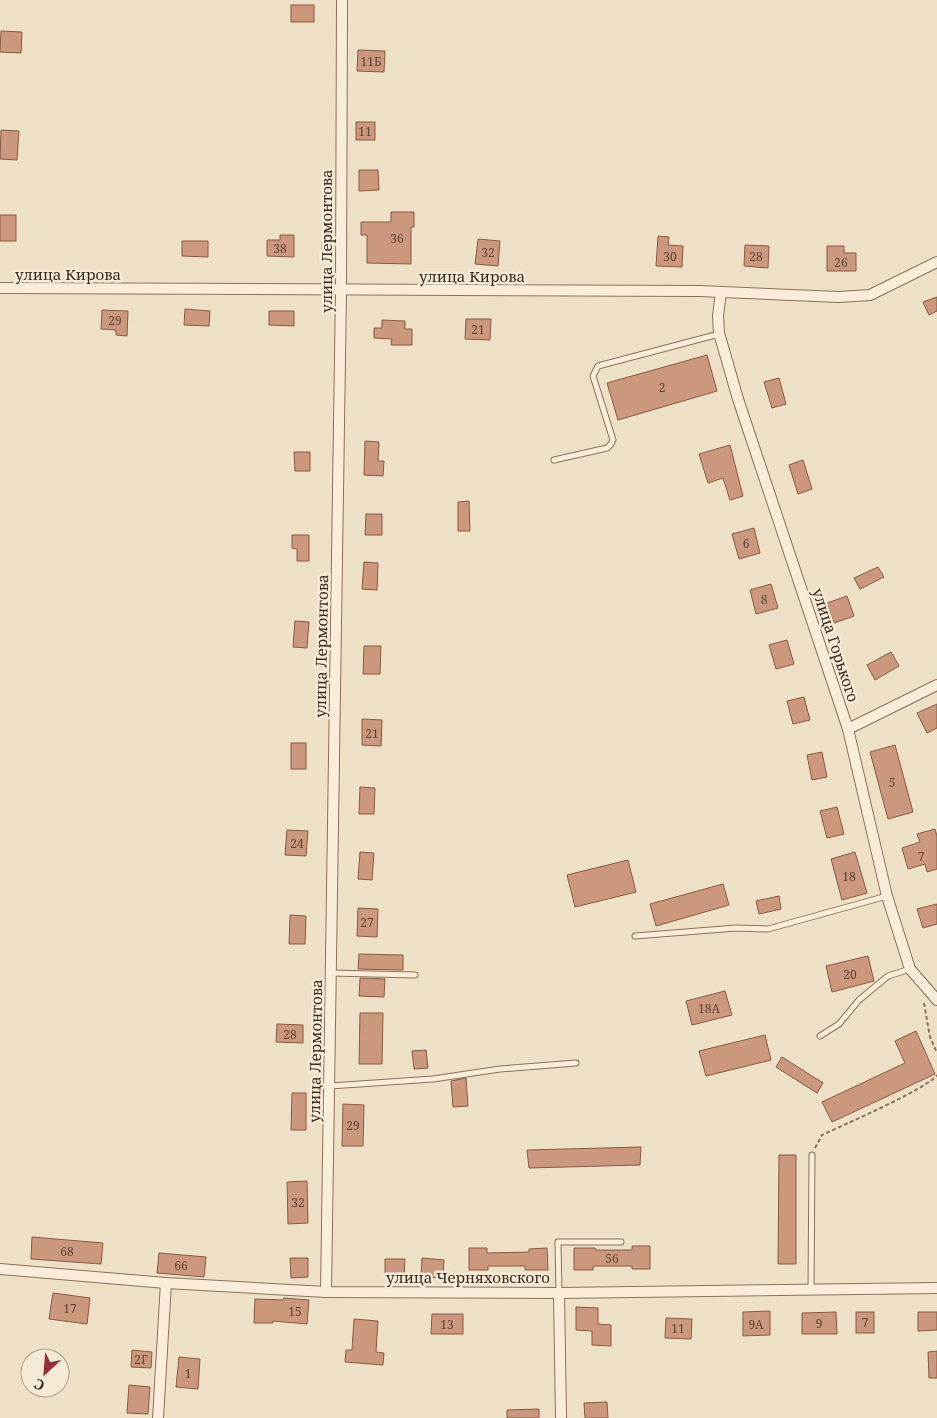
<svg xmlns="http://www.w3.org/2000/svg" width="937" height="1418" viewBox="0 0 937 1418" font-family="'Noto Serif',serif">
  <rect width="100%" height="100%" fill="#eee0c7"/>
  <g fill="#cc987d" stroke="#895942">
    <rect x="291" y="5" width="23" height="17"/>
    <polygon points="1,31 22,32 21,53 0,52"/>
    <polygon points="358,50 385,51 384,72 357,71"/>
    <rect x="356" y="122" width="19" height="18"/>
    <polygon points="1,130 19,131 17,160 0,159"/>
    <polygon points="359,170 378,170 379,190 359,191"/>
    <polygon points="391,212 414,212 414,227 411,227 411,264 367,263 367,235 361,235 361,222 391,222"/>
    <rect x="0" y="215" width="16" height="26"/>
    <polygon points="323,233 332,234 331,261 321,261"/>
    <polygon points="280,235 294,235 294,257 267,256 267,240 280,240"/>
    <polygon points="658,236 669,237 668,245 683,246 682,267 656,266"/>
    <polygon points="478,239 500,241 498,266 475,264"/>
    <polygon points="182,241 208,241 208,257 182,256"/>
    <polygon points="745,245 769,246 768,268 744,266"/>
    <polygon points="827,246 844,246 844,253 856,253 856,271 827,271"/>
    <polygon points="937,297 937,311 929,315 923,302"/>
    <polygon points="185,309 210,311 209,326 184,325"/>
    <polygon points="102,310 128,311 127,336 116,335 116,330 101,329"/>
    <polygon points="269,311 294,311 294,326 269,325"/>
    <polygon points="466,319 491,319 490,340 465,339"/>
    <polygon points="382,320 405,321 405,329 412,329 412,345 391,345 392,339 374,338 374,328 382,328"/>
    <polygon points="707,355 717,391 618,420 607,383"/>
    <polygon points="779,378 786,404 772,408 764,382"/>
    <polygon points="365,441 379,442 378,461 384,461 383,476 364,475"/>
    <polygon points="730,445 743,496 730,500 723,478 708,483 699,454"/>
    <polygon points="294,452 310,452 310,471 295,471"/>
    <polygon points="803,460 812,489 798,494 789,465"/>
    <polygon points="469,501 470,531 458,531 458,502"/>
    <polygon points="366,514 382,514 382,535 365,535"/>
    <polygon points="754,528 760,553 739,559 732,534"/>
    <polygon points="292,535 309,535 309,561 297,561 297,549 292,548"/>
    <polygon points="364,562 378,563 377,590 362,589"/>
    <polygon points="878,567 884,577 860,589 854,578"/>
    <polygon points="771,584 778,608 756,614 750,590"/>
    <polygon points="847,596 854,616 834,623 827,603"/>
    <polygon points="295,621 309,622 307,648 293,647"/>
    <polygon points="787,640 794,664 776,669 769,645"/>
    <polygon points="364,646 381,646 380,674 363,674"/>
    <polygon points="891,652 899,666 875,680 867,665"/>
    <polygon points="804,697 810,720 793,724 787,701"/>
    <polygon points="937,704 937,728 927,733 917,713"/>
    <polygon points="362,719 382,720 381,746 362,745"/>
    <rect x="291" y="743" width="15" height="26"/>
    <polygon points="895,745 913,812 888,819 870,752"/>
    <polygon points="822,752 827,777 812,780 807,755"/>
    <polygon points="360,787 375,788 374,814 359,814"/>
    <polygon points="837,807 844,834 827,838 820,811"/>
    <polygon points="935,829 937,836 937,869 927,872 925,864 908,869 902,848 920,842 917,834"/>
    <polygon points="287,830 308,831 306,856 285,855"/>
    <polygon points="360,852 374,853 372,880 358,879"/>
    <polygon points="855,852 867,893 842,900 831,859"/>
    <polygon points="628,860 636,892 575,907 567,875"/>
    <polygon points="723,884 729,905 656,926 650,904"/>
    <polygon points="779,896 781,909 759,914 756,901"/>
    <polygon points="937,904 937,924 923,928 917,909"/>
    <polygon points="358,908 378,909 377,937 357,936"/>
    <polygon points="290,915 306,916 305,944 289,944"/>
    <polygon points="359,954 403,955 403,970 358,969"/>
    <polygon points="868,956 874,981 832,992 826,966"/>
    <polygon points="360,978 385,979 384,997 359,996"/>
    <polygon points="725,991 732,1015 692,1025 686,1001"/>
    <polygon points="360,1013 383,1013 382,1064 359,1064"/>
    <polygon points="277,1024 303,1025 303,1043 276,1042"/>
    <polygon points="916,1031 935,1074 832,1122 822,1102 905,1063 895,1041"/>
    <polygon points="765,1035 771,1060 706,1076 699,1051"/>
    <polygon points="426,1050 428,1068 414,1069 412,1051"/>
    <polygon points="782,1057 823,1083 817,1093 776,1067"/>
    <polygon points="466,1078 468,1106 453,1107 451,1081"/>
    <polygon points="292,1093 306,1093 306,1130 291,1130"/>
    <polygon points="343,1104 364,1105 363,1146 342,1146"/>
    <polygon points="641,1147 640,1165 529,1168 527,1150"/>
    <polygon points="779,1155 796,1155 796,1264 778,1264"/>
    <polygon points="307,1181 308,1223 288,1224 287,1182"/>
    <polygon points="32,1237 103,1243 101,1264 31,1259"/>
    <polygon points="632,1246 650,1246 650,1269 632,1269 632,1266 593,1266 593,1270 574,1270 574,1248 595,1248 596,1250 632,1250"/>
    <polygon points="469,1248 487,1248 487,1253 529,1252 529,1249 547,1248 548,1270 525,1270 525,1266 488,1266 488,1270 469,1270"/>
    <polygon points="159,1253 206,1257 204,1277 157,1273"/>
    <polygon points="290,1258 308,1258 308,1277 291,1278"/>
    <polygon points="422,1258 444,1260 443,1278 421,1277"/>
    <polygon points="385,1259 405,1259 404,1278 385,1277"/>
    <polygon points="53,1293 90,1298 87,1324 49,1319"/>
    <polygon points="284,1298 309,1300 307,1324 273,1321 273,1323 254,1323 255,1299 283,1300"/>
    <polygon points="576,1307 598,1308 598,1324 611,1325 611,1346 592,1345 592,1331 576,1330"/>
    <polygon points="770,1311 770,1335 743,1336 743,1312"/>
    <polygon points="836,1312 837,1334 802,1334 802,1313"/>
    <rect x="856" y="1312" width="18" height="21"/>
    <polygon points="918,1312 937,1312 937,1330 918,1331"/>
    <polygon points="432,1314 463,1314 463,1334 431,1334"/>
    <polygon points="666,1318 692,1319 691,1339 665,1338"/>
    <polygon points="354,1319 378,1321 376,1352 384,1353 383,1365 345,1362 346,1350 352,1350"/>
    <polygon points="132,1350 152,1352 151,1368 131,1367"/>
    <polygon points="937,1351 937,1378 929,1378 928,1352"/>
    <polygon points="179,1357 200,1359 198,1389 176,1387"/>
    <polygon points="129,1385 150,1387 148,1414 127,1413"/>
    <polygon points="607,1402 608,1418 585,1418 584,1403"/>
    <polygon points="539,1409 539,1418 507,1418 507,1410"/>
  </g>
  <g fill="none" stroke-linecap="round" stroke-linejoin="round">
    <defs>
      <g id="lane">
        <polyline points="554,460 607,448 611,444 613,440 593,376 598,366 719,334"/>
        <polyline points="635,936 736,928 768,929 887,896"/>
        <polyline points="331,973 415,975"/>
        <polyline points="820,1036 839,1024 859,1000 888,976 910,969"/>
        <polyline points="330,1086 433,1079 500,1069 576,1063"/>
        <polyline points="811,1289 812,1155"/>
        <polyline points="559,1293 558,1242 621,1242"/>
      </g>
      <g id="street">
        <polyline points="0,288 699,291 839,297 870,295 937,262"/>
        <polyline points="721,292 718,316 719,333 738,399 848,729 887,896 910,969 937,1000"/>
        <polyline points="848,729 937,685"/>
        <polyline points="0,1269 166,1283 326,1292 559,1293 937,1288"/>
        <polyline points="326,1292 341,291 342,0"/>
        <polyline points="559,1293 561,1418"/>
        <polyline points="158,1418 166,1283"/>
      </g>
    </defs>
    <use href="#lane" stroke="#8a715c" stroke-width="7"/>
    <use href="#street" stroke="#8a715c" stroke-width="12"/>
    <g stroke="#8a715c" stroke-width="2" stroke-dasharray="4 2.5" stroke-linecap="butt">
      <polyline points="924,1003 930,1037 937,1053"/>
      <path d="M815,1148L822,1135C843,1125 927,1089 937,1075"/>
    </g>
    <use href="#lane" stroke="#f9edda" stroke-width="5"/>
    <use href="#street" stroke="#f9edda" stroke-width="10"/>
  </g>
  <g text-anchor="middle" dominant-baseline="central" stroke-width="5" stroke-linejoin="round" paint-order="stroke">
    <g font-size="12" fill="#5e4637">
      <text x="371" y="61">11Б</text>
      <text x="365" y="131">11</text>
      <text x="397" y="238">36</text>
      <text x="280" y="248">38</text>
      <text x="488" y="252">32</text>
      <text x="670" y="256">30</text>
      <text x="756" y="256">28</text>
      <text x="841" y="262">26</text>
      <text x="115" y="320">29</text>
      <text x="478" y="329">21</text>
      <text x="662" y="387">2</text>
      <text x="746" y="543">6</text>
      <text x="764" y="599">8</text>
      <text x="372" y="733">21</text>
      <text x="892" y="782">5</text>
      <text x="297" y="843">24</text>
      <text x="921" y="856">7</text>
      <text x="849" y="876">18</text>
      <text x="367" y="922">27</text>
      <text x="850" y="974">20</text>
      <text x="709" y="1008">18А</text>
      <text x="290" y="1034">28</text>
      <text x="353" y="1125">29</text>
      <text x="298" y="1202">32</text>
      <text x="67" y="1251">68</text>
      <text x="612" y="1258">56</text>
      <text x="181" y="1265">66</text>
      <text x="70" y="1308">17</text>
      <text x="295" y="1311">15</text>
      <text x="865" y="1322">7</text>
      <text x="819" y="1323">9</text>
      <text x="447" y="1324">13</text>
      <text x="756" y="1324">9А</text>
      <text x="678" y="1328">11</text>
      <text x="141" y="1359">2Г</text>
      <text x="188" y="1373">1</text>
    </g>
    <g font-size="15" fill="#3a2b20" stroke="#f6ead7">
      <text transform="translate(326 241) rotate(-90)">улица Лермонтова</text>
      <text x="68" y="274">улица Кирова</text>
      <text x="472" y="276">улица Кирова</text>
      <text transform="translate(836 645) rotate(72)">улица Горького</text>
      <text transform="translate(321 646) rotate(-89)">улица Лермонтова</text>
      <text transform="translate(315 1051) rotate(-89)">улица Лермонтова</text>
      <text x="468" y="1277">улица Черняховского</text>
    </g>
  </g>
  <g transform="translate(45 1373) rotate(206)"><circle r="24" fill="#f6ead7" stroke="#ab9e8e"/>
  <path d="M0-4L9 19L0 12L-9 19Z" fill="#982d36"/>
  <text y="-8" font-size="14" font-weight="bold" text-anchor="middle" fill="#3a2b20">С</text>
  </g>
</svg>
